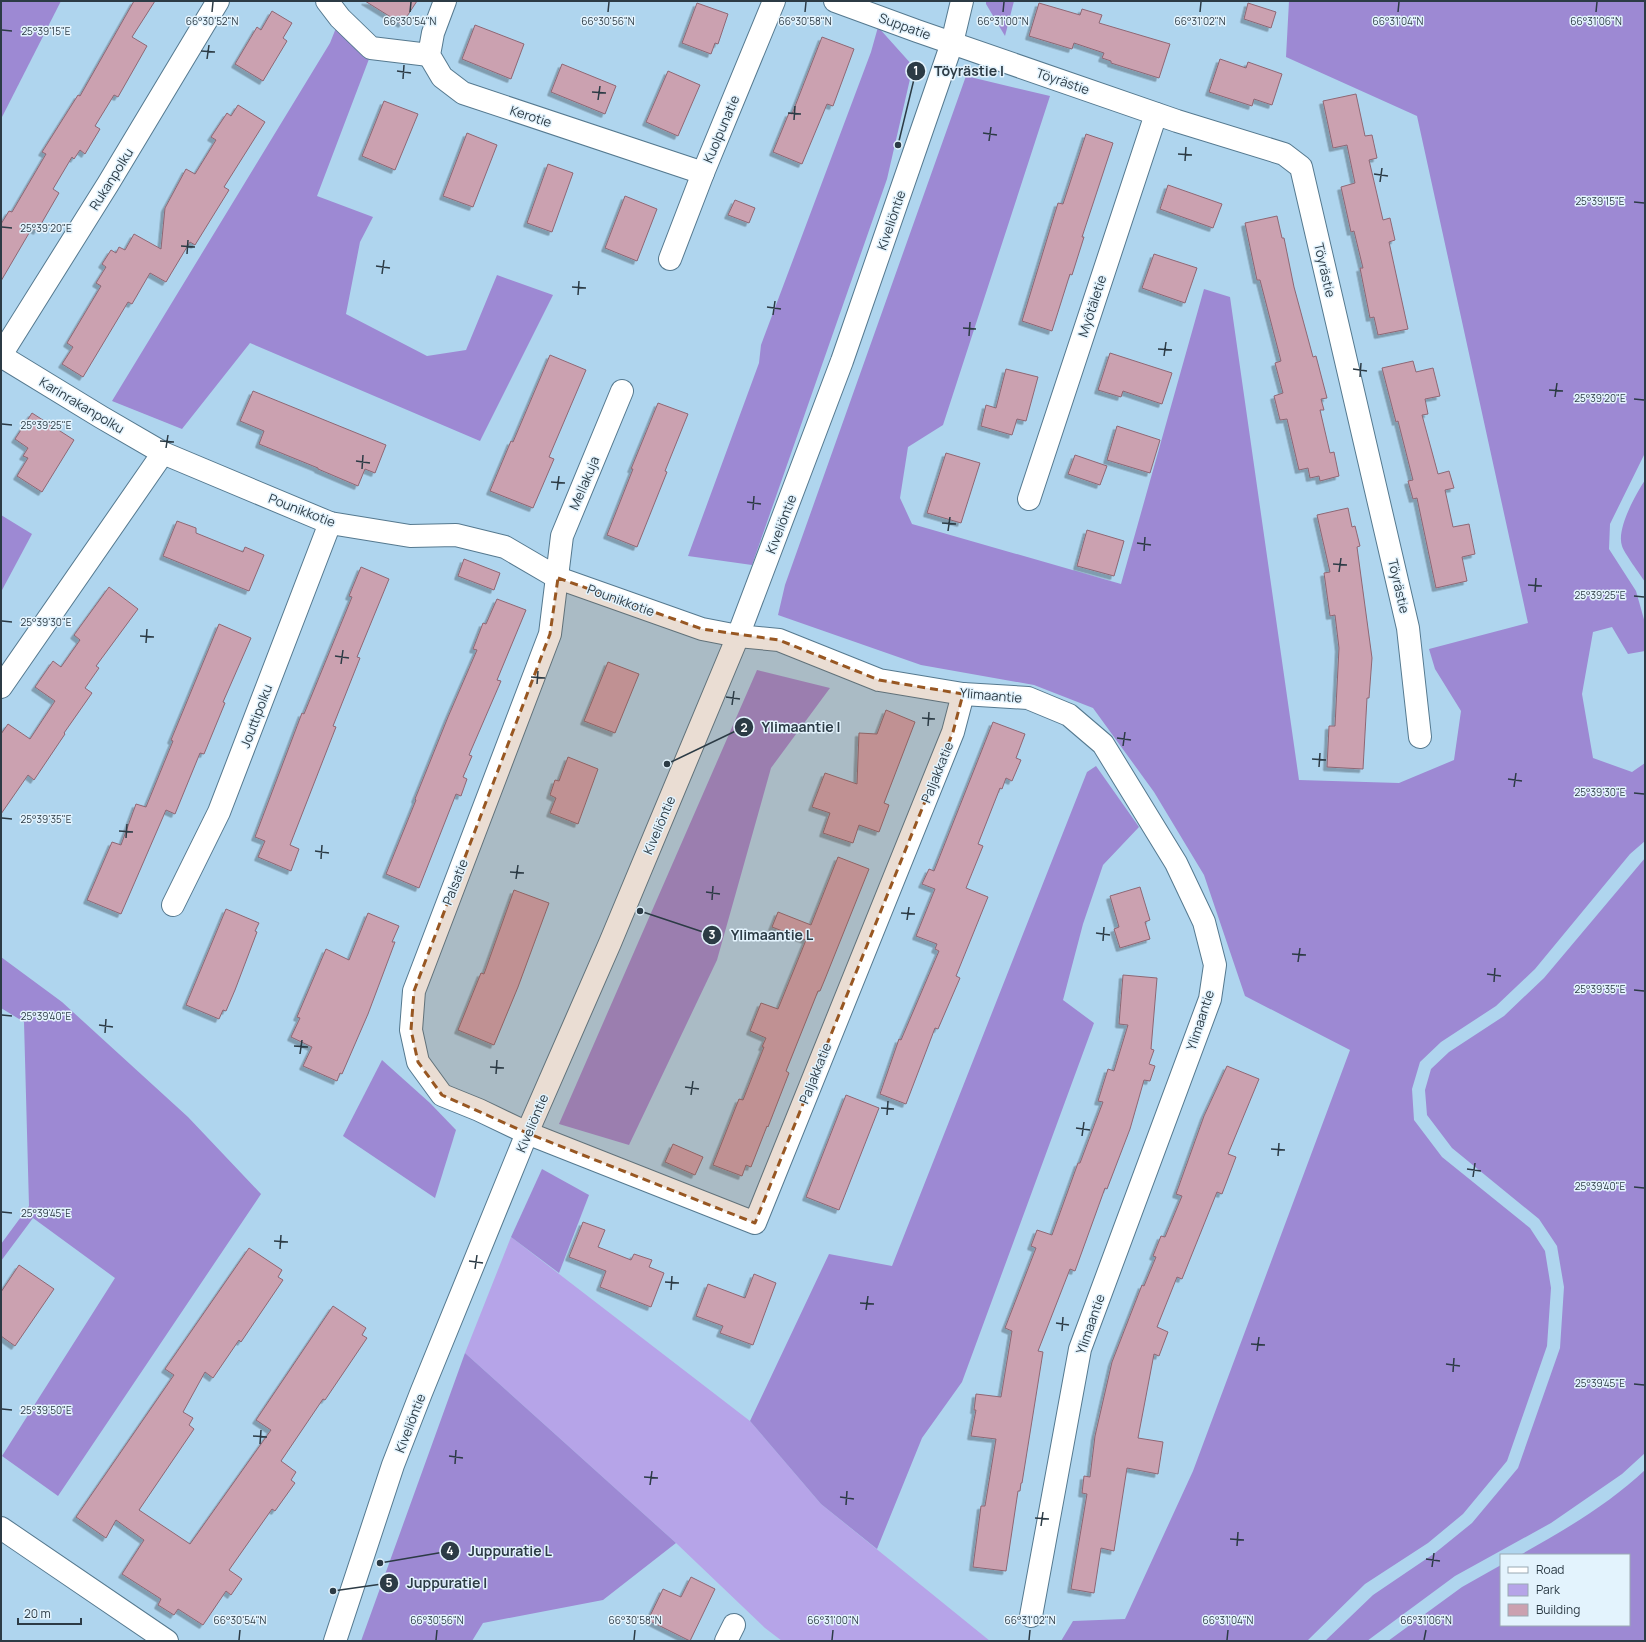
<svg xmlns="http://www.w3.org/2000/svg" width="1646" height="1642" viewBox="0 0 1646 1642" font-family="Manrope,sans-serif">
  <defs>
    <filter id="shadow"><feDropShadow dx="-3.5" dy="3.5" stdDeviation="0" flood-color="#0004"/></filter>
  </defs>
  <rect width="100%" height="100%" fill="#afd5ee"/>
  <polygon fill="#b6a4e8" points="511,1237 750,1421 821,1504 990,1641 782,1641 765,1628 676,1543 465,1353"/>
  <g fill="#9d89d3">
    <polygon points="1,1 61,1 1,119"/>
    <polygon points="986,1 1014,1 1005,36 986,4"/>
    <polygon points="1289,1 1645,1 1645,453 1610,524 1609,549 1636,591 1645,623 1645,651 1628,654 1612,627 1593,632 1582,694 1593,758 1632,772 1645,763 1645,841 1630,854 1535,969 1496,1006 1441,1042 1420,1062 1412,1089 1414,1120 1442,1157 1530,1228 1545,1251 1551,1288 1547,1346 1507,1461 1463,1514 1428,1543 1365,1584 1307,1641 1061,1641 1073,1621 1125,1619 1193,1471 1350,1050 1245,996 1204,875 1154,792 1093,708 1034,685 921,665 778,615 785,585 966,76 1050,96 943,425 908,447 900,498 912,524 1121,584 1204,289 1230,297 1299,780 1399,783 1454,760 1461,711 1435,669 1429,649 1528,623 1417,116 1286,57"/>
    <polygon points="340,18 369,59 317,196 373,217 360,242 346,314 427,356 466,350 497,275 553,295 480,441 250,343 182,429 112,401 330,43"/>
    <polygon points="878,27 913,66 887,179 752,565 688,556 759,363 761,345 871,52"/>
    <path d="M1645,480V582C1640,574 1624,553 1622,546C1616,529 1636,494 1645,480Z"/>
    <polygon points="1,515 32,534 1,592"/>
    <polygon points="757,670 830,688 771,768 717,960 629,1145 559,1124"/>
    <polygon points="1096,766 1139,827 1103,865 1083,924 1063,1000 1094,1023 962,1382 922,1438 877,1549 821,1504 750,1421 829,1254 892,1266 1087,772"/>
    <polygon points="1645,858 1645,1453 1622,1474 1551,1523 1455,1576 1367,1641 1325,1641 1373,1595 1435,1553 1472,1523 1518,1468 1560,1348 1564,1287 1557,1246 1539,1219 1452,1148 1427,1115 1425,1090 1431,1069 1449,1052 1504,1016 1544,978"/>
    <polygon points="1,957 62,1002 188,1117 261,1194 58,1496 2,1456 115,1278 33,1218 1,1261 1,1244 29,1206 24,1022 1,1008"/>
    <polygon points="382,1060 430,1103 456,1130 435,1198 343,1136"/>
    <polygon points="542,1169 589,1195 559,1273 511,1237"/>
    <polygon points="465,1353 676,1543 603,1600 483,1623 472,1641 361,1641"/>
    <path d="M1645,1470V1641H1388L1462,1587L1501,1565V1625H1629V1555H1520C1563,1531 1609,1504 1645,1470Z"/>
  </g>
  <g fill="#cba1b0" stroke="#8e6774" filter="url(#shadow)">
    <polygon points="134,1 155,1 132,37 147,46 118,97 114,95 95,126 100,129 85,154 80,150 74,159 72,157 53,189 59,193 37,231 32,228 1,281 1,224 9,211 12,212 46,154 42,152 78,95 80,96"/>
    <polygon points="365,1 417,1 402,24"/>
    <polygon points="697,3 728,14 718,44 715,43 711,54 682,43"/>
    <polygon points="1039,3 1080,15 1082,9 1102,15 1099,23 1170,44 1159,78 1111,63 1111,61 1102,58 1104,53 1074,43 1072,49 1029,36"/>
    <polygon points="1248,3 1276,12 1271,28 1244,19"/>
    <polygon points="272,11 292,23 283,38 287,41 263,81 235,64 257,27 261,30"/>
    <polygon points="475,25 524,44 511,79 462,59"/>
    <polygon points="822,37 854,49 833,106 827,104 802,164 773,152 789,113 792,114"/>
    <polygon points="1220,59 1246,68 1248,62 1282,74 1272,105 1254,99 1252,106 1209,92"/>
    <polygon points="562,64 616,86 605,114 551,92"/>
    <polygon points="668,71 700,85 678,136 646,122"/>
    <polygon points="1356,94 1365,136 1372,135 1377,158 1369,160 1383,220 1390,218 1395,240 1389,242 1408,329 1378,335 1374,317 1370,318 1360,268 1363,268 1354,231 1351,232 1341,187 1355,183 1347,145 1333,148 1323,101"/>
    <polygon points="384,101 418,114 395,170 362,156"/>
    <polygon points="238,105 265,122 224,187 229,190 195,245 190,242 166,282 150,273 132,304 128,302 83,377 62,364 73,347 67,343 101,286 96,283 106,267 102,264 111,250 116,253 119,247 125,250 134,234 161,249 165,208 186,169 195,174 216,140 211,137 227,113 231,116"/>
    <polygon points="467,133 497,145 473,207 443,196"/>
    <polygon points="1086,134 1113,143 1082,237 1084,237 1072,275 1070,274 1052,331 1022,321 1058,203 1063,204"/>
    <polygon points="548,164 573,173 552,232 527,223"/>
    <polygon points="1168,185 1222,204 1213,228 1160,209"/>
    <polygon points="625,196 657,209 637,261 605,248"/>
    <polygon points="735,200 755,208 749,223 728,215"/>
    <polygon points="1277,216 1282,238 1284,238 1294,287 1313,357 1316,356 1327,398 1321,399 1324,410 1320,410 1330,453 1334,452 1339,476 1320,481 1319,476 1310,478 1308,468 1299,470 1287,419 1280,420 1274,396 1283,393 1275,363 1281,361 1260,280 1257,280 1245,223"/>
    <polygon points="1154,254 1197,268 1185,303 1142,288"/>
    <polygon points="1110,353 1172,373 1162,404 1123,391 1121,397 1098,390"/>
    <polygon points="550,355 586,370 549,457 554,459 533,508 490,491 511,441 513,442"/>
    <polygon points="1413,361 1416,372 1433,368 1440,396 1425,399 1428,414 1422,415 1438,474 1449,471 1454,488 1445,490 1453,527 1469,524 1475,554 1462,557 1467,581 1436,588 1417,498 1413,499 1408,481 1413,480 1398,421 1396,422 1382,368"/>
    <polygon points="1006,369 1038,377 1026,421 1017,419 1012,435 981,426 986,405 996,408"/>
    <polygon points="253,391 386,445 375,473 365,469 358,486 318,469 318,468 259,444 264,431 240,421"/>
    <polygon points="658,403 688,414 665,471 667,472 637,547 607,535 633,469 631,469"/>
    <polygon points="32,413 74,440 42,492 17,476 28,458 23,456 28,448 15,439"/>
    <polygon points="1117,426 1160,440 1150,473 1107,460"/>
    <polygon points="946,453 980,463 961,523 927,513"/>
    <polygon points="1075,455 1107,466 1100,485 1068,474"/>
    <polygon points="1348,508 1352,527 1355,526 1360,546 1357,547 1372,658 1369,698 1367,698 1363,769 1327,767 1329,726 1335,726 1339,648 1335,615 1330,616 1324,573 1330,572 1317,515"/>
    <polygon points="177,521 196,528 196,533 243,552 245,547 264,555 249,591 163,556"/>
    <polygon points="1087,530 1124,541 1114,576 1077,566"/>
    <polygon points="464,559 500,573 494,590 458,576"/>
    <polygon points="361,567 389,579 357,657 360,658 333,726 336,727 290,845 299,849 291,871 258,857 265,841 255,837 302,713 304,714 352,597 349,596"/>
    <polygon points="109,587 138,609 96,666 99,668 85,688 92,693 64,733 65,734 34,780 28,775 1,814 1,734 8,724 30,739 55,701 35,687 53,661 61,667 80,640 74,635"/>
    <polygon points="497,599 526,610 497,680 501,681 469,755 472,756 463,777 467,779 461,796 456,794 419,888 386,874 416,800 415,799 448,717 477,650 473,649 483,623 486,624"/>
    <polygon points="219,624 251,638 223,702 225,703 204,754 200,753 175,814 166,810 121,914 87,900 112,842 121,845 136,804 146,807 173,741 171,740"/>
    <polygon points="608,662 639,674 615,733 584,721"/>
    <polygon points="886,710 915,722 884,803 889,805 879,832 859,825 853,843 823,833 830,813 812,807 825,773 857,784 859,733 877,734"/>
    <polygon points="993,722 1025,734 1016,758 1021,760 1012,781 1006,778 1002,789 1000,788 978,844 983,846 966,888 988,897 956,976 960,978 938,1029 935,1028 906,1104 880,1094 899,1039 901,1040 939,951 935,949 937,944 916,936 935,889 922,884 929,869 934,871"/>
    <polygon points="568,757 598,769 578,824 550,813 556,798 550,795 555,780 559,781"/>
    <polygon points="838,857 869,869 825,979 820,991 818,991 786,1071 789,1073 768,1127 767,1126 751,1167 746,1165 742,1176 713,1165 739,1099 743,1100 764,1047 762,1047 766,1038 750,1031 761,1003 778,1009 806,940 772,927 778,912 811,925"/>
    <polygon points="1140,887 1150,920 1145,922 1150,939 1120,948 1114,929 1119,927 1110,896"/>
    <polygon points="514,890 549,903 518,987 494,1045 458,1030 481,973 484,974"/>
    <polygon points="226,909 259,923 255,931 257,932 235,990 226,1011 223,1010 219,1019 186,1005"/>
    <polygon points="368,913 399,926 392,942 395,942 368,1014 342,1074 340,1073 337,1081 303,1066 312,1047 291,1037 300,1018 297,1017 326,949 349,960"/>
    <polygon points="1123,975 1157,978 1151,1049 1154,1050 1149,1064 1155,1066 1150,1081 1144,1080 1130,1129 1107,1189 1105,1188 1075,1271 1070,1269 1038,1351 1043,1352 1022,1483 1021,1483 1020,1491 1018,1491 1006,1571 973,1567 981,1506 985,1506 996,1439 971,1436 976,1410 974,1410 976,1394 1001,1397 1012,1331 1005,1328 1036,1248 1031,1246 1037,1230 1052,1235 1078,1163 1080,1163 1103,1102 1098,1101 1108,1069 1114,1071 1128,1025 1119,1024"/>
    <polygon points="1227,1066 1259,1079 1228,1154 1236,1157 1222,1194 1217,1192 1182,1279 1177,1277 1157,1327 1168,1332 1159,1356 1154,1354 1138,1438 1163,1442 1158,1474 1127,1468 1114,1551 1101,1548 1094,1593 1071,1589 1087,1494 1082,1493 1084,1476 1090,1477 1095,1436 1112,1362 1142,1285 1144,1286 1156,1257 1153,1256 1161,1236 1165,1237 1182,1196 1176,1194 1204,1116"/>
    <polygon points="846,1095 879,1108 839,1210 806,1197"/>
    <polygon points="673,1144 703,1157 695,1175 665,1162"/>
    <polygon points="583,1222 605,1230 598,1247 631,1260 634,1254 652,1260 649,1267 664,1273 651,1307 600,1287 606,1271 569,1257"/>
    <polygon points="249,1248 282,1270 278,1277 283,1280 241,1342 239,1340 213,1378 205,1372 183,1412 193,1418 189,1425 194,1429 139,1510 190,1544 271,1430 256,1420 333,1306 366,1328 362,1335 367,1338 325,1400 323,1399 281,1461 296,1472 291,1480 295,1483 275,1511 272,1509 229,1570 242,1579 231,1595 226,1591 203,1625 178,1609 174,1615 158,1605 161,1599 122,1574 144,1540 116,1520 106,1538 76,1517 174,1375 165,1369"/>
    <polygon points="19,1265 54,1289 15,1346 1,1336 1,1292"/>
    <polygon points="754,1274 776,1283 753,1345 720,1333 723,1326 696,1316 708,1284 745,1298"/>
    <polygon points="691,1577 715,1589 690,1641 648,1620 663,1589 681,1597"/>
  </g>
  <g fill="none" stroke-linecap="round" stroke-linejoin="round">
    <defs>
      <g id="minor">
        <polyline points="327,1 340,18 371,48 429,55"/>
        <polyline points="445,1 433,33 429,55 442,77 463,93 703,173"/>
        <polyline points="835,1 917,31 1177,121 1284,154 1301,167 1408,628 1420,737"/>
        <polyline points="670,259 703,173 774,1"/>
        <polyline points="1,355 108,184 218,1"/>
        <polyline points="1,356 101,417 163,453"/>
        <polyline points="622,391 562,536 550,634 414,991 411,1030 418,1062 442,1095 479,1110 527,1133 755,1223 953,732 963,694"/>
        <polyline points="1029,499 1156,114"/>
        <polyline points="1,687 163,453 330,523 410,536 456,535 505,547 558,578 702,629 738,636 779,640 879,680 963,694 1028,698 1069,715 1103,744 1176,863 1204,922 1215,965 1210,999 1080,1349 1031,1616"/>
        <polyline points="173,905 219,812 330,523"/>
        <polyline points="1,1528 167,1641"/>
        <polyline points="335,1641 393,1465 421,1393 527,1133 610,943 738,636 842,361 952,43 962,1"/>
        <polyline points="726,1641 734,1625"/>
      </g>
    </defs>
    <use href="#minor" stroke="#55798f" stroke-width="24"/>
    <use href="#minor" stroke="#fff" stroke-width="22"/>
  </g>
  <path fill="#985722" fill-opacity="0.2" stroke="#985722" stroke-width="3" stroke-dasharray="8 5" stroke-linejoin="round" d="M558,578L702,629L779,640L879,680L963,694L953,732L755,1223L527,1133L442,1095L418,1062L411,1030L414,991L550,634Z"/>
  <path fill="none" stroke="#2c3b45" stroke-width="1.5" d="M212,12L213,2M410,12L411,2M608,12L609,2M805,12L806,2M1003,12L1004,2M1200,12L1201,2M1398,12L1399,2M1596,12L1597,2M2,30L12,31M201,51L215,52M207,59L209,45M397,71L411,73M403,79L404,65M592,92L606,93M598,100L600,86M788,113L801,114M794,120L795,106M983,133L997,135M989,141L991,127M1178,154L1192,155M1185,161L1186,147M1374,174L1388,176M1380,182L1382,168M1634,202L1644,203M2,227L12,228M181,246L195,247M187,254L188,240M376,266L390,268M382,274L384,260M572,287L586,288M578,295L579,281M767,307L781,309M773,315L775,301M963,328L976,329M969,336L970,322M1158,349L1172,350M1164,356L1166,342M1353,369L1367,371M1360,377L1361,363M1549,390L1563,391M1555,397L1557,383M1634,399L1644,400M2,424L12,425M160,441L174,442M166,448L168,435M356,461L370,463M362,469L363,455M551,482L565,483M557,490L559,476M747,502L761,504M753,510L754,496M942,523L956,524M948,531L950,517M1137,543L1151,545M1144,551L1145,537M1333,564L1347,565M1339,572L1341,558M1528,585L1542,586M1535,592L1536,578M1634,596L1644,597M2,621L12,622M140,636L154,637M146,643L147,629M335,656L349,658M341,664L343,650M531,677L545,678M537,684L538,671M726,697L740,699M732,705L734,691M922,718L935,719M928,726L929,712M1117,738L1131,740M1123,746L1125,732M1312,759L1326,760M1319,767L1320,753M1508,779L1522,781M1514,787L1516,773M1634,793L1644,794M2,818L12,819M119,831L133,832M126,838L127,824M315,851L329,853M321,859L322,845M510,872L524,873M516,879L518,865M706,892L720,894M712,900L713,886M901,913L915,914M907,920L909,907M1096,933L1110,935M1103,941L1104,927M1292,954L1306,955M1298,962L1300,948M1487,974L1501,976M1494,982L1495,968M1634,990L1644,991M2,1015L12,1016M99,1025L113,1027M105,1033L106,1019M294,1046L308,1047M300,1054L302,1040M490,1067L504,1068M496,1074L497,1060M685,1087L699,1089M691,1095L693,1081M881,1108L894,1109M887,1115L888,1101M1076,1128L1090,1130M1082,1136L1084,1122M1271,1149L1285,1150M1278,1156L1279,1143M1467,1169L1481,1171M1473,1177L1475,1163M1634,1187L1644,1188M2,1212L12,1213M274,1241L288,1242M280,1249L281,1235M469,1261L483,1263M475,1269L477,1255M665,1282L679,1283M671,1290L672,1276M860,1303L874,1304M866,1310L868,1296M1056,1323L1069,1325M1062,1331L1063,1317M1251,1344L1265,1345M1257,1351L1259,1337M1446,1364L1460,1366M1453,1372L1454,1358M1634,1384L1644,1385M2,1409L12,1410M253,1436L267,1437M260,1444L261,1430M449,1456L463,1458M455,1464L456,1450M644,1477L658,1478M650,1485L652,1471M840,1497L854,1499M846,1505L847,1491M1035,1518L1049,1519M1041,1526L1043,1512M1230,1539L1244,1540M1237,1546L1238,1532M1426,1559L1440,1561M1432,1567L1434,1553M239,1640L240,1630M436,1640L437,1630M634,1640L635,1630M832,1640L833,1630M1029,1640L1030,1630M1227,1640L1228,1630M1424,1640L1426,1630"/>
  <g text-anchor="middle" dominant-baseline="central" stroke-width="3" stroke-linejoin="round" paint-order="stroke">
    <g font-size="13" fill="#2c3b45" stroke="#e3f3fd">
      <text transform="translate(905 26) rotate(20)">Suppatie</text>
      <text transform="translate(1063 81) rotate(19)">Töyrästie</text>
      <text transform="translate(531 116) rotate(18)">Kerotie</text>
      <text transform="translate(721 129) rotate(-67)">Kuolpunatie</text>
      <text transform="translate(111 179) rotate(-58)">Rukanpolku</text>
      <text transform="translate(891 220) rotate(-71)">Kiveliöntie</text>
      <text transform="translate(1325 270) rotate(77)">Töyrästie</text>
      <text transform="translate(1092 306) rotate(-72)">Myötäletie</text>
      <text transform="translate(82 405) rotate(31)">Karinrakanpolku</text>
      <text transform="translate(584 483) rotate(-67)">Mellakuja</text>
      <text transform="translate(302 510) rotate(21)">Pounikkotie</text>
      <text transform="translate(781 524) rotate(-69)">Kiveliöntie</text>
      <text transform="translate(1399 586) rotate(77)">Töyrästie</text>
      <text transform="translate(621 600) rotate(20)">Pounikkotie</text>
      <text transform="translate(991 695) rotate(5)">Ylimaantie</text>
      <text transform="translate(256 716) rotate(-69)">Jouttipolku</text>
      <text transform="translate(937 772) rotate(-68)">Paljakkatie</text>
      <text transform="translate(659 825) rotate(-67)">Kiveliöntie</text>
      <text transform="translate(455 882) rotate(-69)">Palsatie</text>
      <text transform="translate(1200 1020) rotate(-72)">Ylimaantie</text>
      <text transform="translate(815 1073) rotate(-68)">Paljakkatie</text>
      <text transform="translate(532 1123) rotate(-67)">Kiveliöntie</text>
      <text transform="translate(1090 1324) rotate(-71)">Ylimaantie</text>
      <text transform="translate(410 1423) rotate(-69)">Kiveliöntie</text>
    </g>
  </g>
  <g font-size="10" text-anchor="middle" fill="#2c3b45" stroke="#e3f3fd" stroke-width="3" stroke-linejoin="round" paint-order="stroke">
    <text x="212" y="25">66°30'52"N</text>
    <text x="410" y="25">66°30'54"N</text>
    <text x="608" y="25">66°30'56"N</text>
    <text x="805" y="25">66°30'58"N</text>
    <text x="1003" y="25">66°31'00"N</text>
    <text x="1200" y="25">66°31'02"N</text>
    <text x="1398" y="25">66°31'04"N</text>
    <text x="1596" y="25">66°31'06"N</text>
    <text x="46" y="35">25°39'15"E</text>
    <text x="1600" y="205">25°39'15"E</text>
    <text x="46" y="232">25°39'20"E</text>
    <text x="1600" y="402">25°39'20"E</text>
    <text x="46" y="429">25°39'25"E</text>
    <text x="1600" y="599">25°39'25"E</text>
    <text x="46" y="626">25°39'30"E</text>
    <text x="1600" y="796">25°39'30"E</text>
    <text x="46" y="823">25°39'35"E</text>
    <text x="1600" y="993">25°39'35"E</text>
    <text x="46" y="1020">25°39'40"E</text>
    <text x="1600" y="1190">25°39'40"E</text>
    <text x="46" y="1217">25°39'45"E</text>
    <text x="1600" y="1387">25°39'45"E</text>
    <text x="46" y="1414">25°39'50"E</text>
    <text x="240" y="1624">66°30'54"N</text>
    <text x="437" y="1624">66°30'56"N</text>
    <text x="635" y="1624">66°30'58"N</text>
    <text x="833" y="1624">66°31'00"N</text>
    <text x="1030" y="1624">66°31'02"N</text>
    <text x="1228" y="1624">66°31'04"N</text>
    <text x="1426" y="1624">66°31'06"N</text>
  </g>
  <path fill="none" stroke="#2c3b45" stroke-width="1.5" d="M898 145L916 71M667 764L744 727M640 911L712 935M380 1563L450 1551M333 1591L389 1583"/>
  <g fill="#2c3b45" stroke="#e3f3fd" stroke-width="1.5">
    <circle cx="898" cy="145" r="4"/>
    <circle cx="667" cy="764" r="4"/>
    <circle cx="640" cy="911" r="4"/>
    <circle cx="380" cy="1563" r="4"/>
    <circle cx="333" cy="1591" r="4"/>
    <circle cx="916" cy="71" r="10"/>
    <circle cx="744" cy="727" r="10"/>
    <circle cx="712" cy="935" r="10"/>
    <circle cx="450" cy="1551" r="10"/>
    <circle cx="389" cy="1583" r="10"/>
  </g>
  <g font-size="12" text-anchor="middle" font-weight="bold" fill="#fff">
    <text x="916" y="75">1</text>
    <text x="744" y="732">2</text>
    <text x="712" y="939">3</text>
    <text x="450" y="1555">4</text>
    <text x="389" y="1587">5</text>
  </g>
  <g font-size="14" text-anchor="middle" font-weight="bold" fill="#2c3b45" stroke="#e3f3fd" stroke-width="3" stroke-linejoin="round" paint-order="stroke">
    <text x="969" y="76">Töyrästie I</text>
    <text x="801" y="732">Ylimaantie I</text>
    <text x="772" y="940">Ylimaantie L</text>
    <text x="510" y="1556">Juppuratie L</text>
    <text x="447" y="1588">Juppuratie I</text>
  </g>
  <rect width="1646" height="1642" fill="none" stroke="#2c3b45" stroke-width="4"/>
  <rect x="1500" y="1554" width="130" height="72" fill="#e3f3fd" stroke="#9aa9b3"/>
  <rect x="1508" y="1567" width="20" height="6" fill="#ffffff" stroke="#9aa9b3"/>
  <text x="1536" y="1574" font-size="12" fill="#2c3b45">Road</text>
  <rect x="1508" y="1584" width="20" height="12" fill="#b6a4e8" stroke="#9aa9b3"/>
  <text x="1536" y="1594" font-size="12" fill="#2c3b45">Park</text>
  <rect x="1508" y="1604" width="20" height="12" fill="#cba1b0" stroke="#9aa9b3"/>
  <text x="1536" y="1614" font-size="12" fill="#2c3b45">Building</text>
  <path d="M18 1618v6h63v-6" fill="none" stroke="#2c3b45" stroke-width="2"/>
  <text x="24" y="1618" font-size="12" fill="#2c3b45" stroke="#e3f3fd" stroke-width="3" paint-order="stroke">20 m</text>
</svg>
